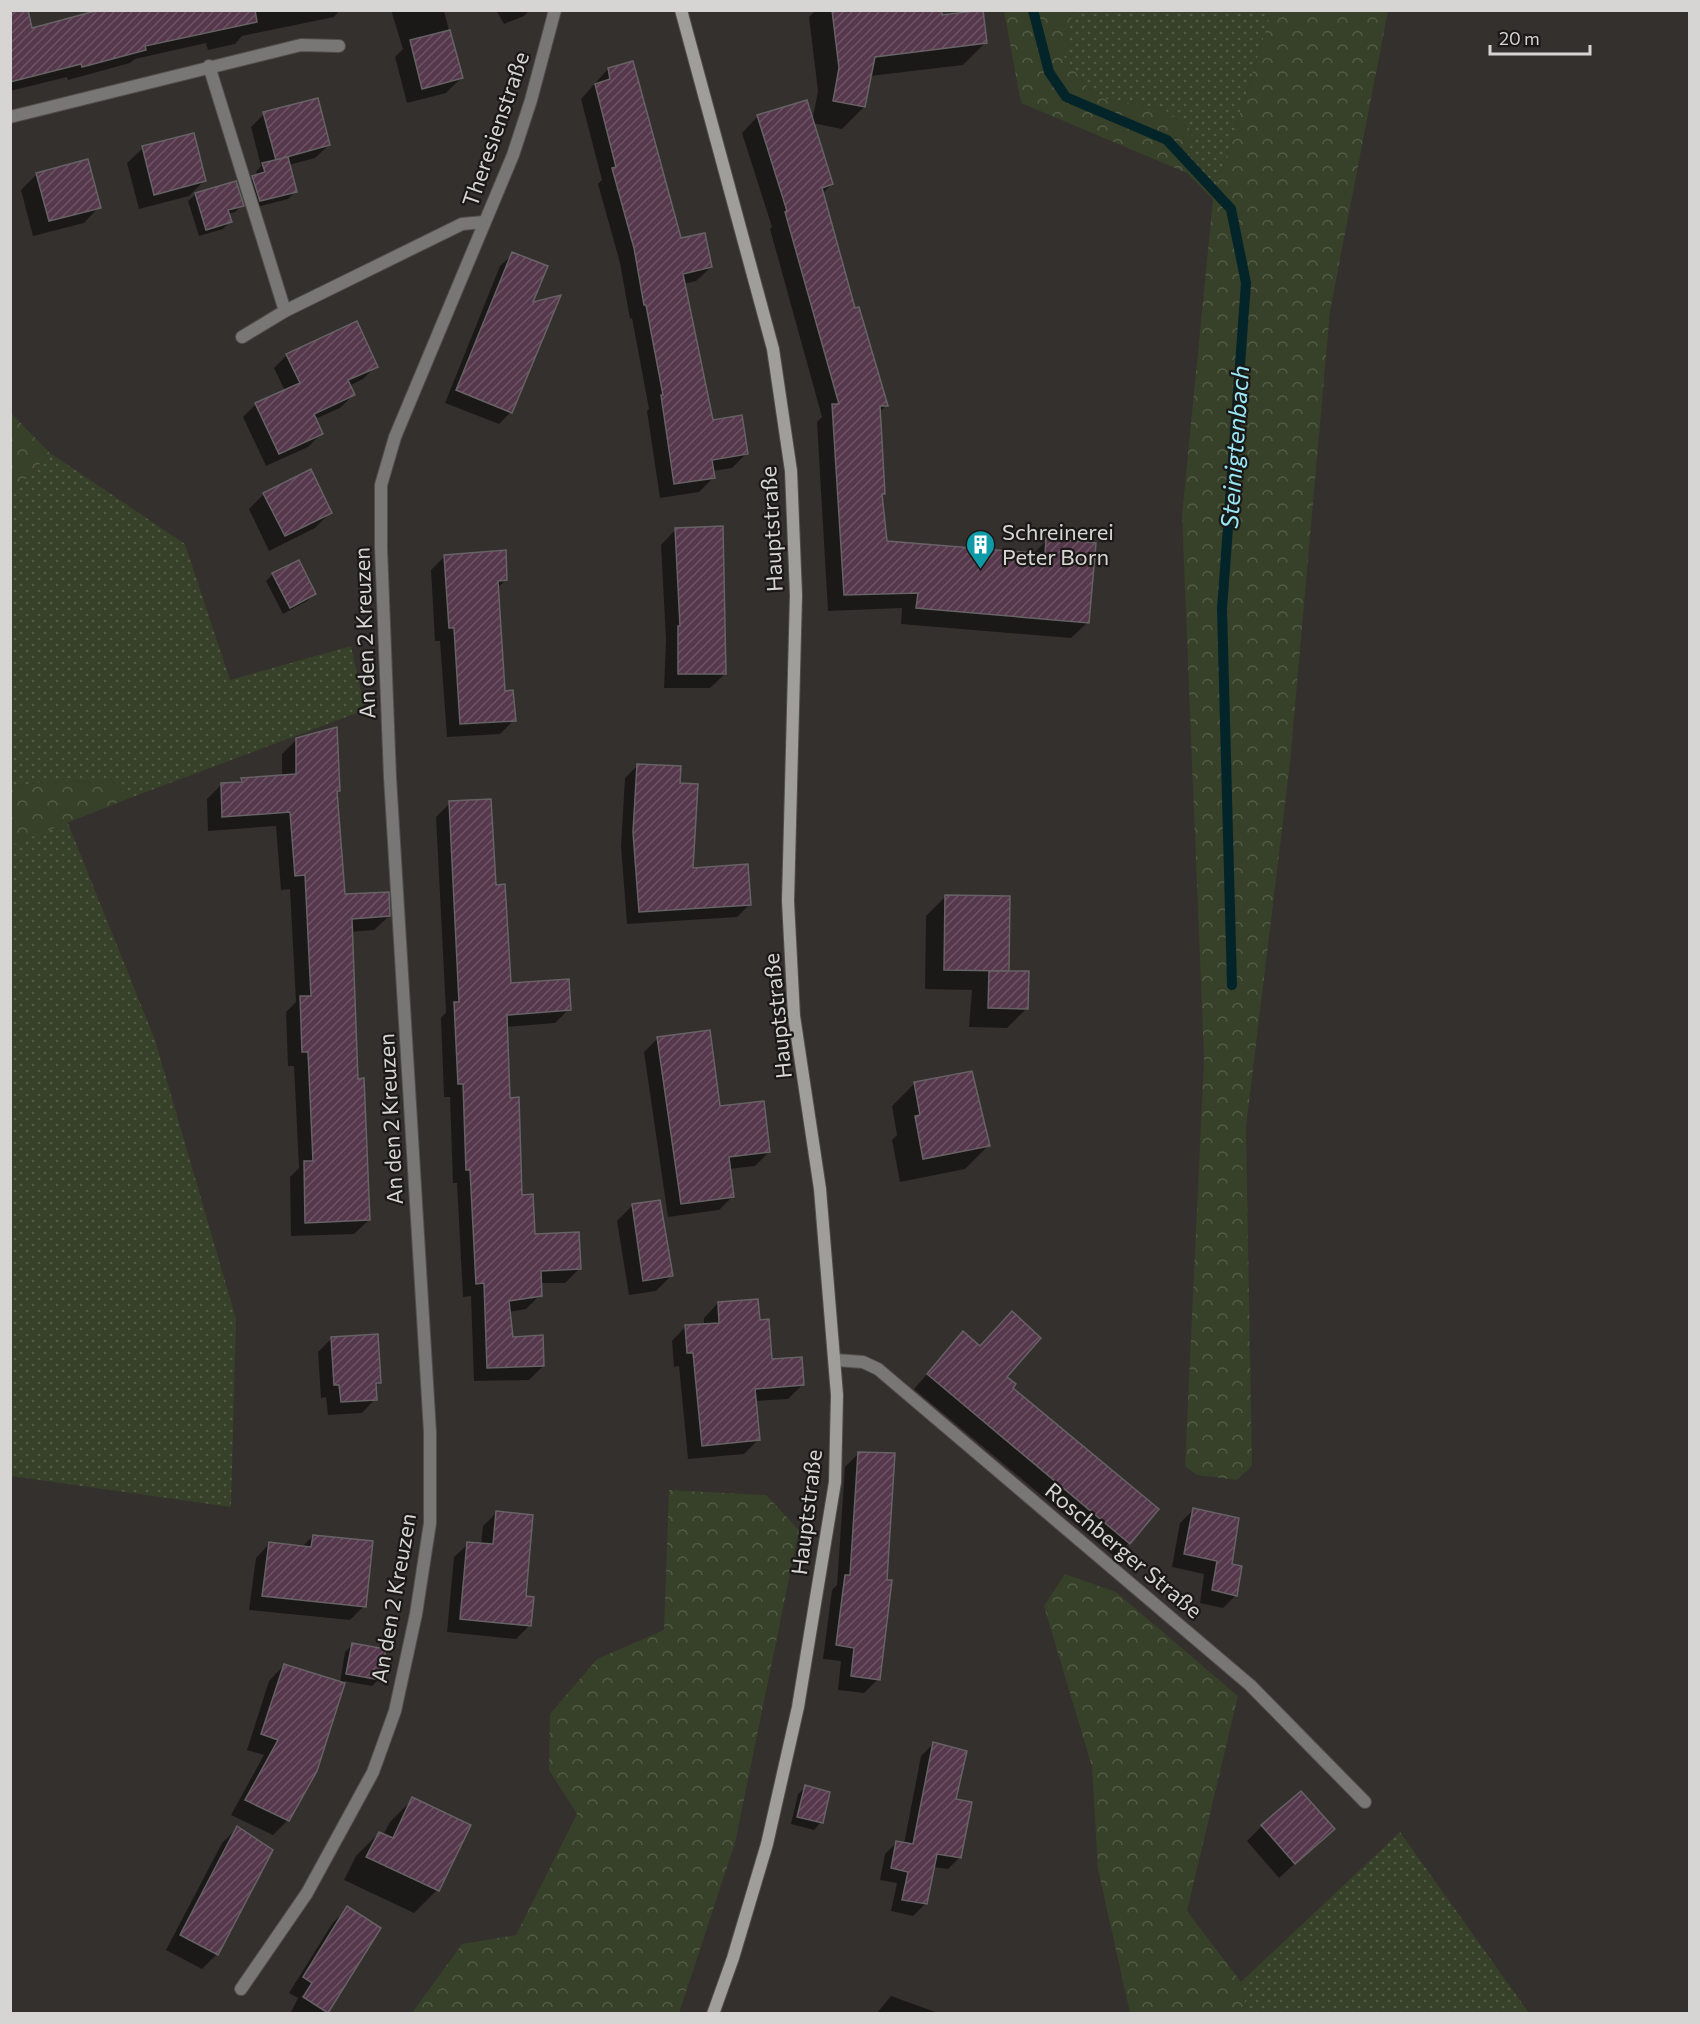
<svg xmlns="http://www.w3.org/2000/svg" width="1700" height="2024" viewBox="0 0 1700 2024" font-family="Commissioner,sans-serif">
  <defs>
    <pattern id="grass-dots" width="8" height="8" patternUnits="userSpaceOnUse" patternTransform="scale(1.5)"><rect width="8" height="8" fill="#374028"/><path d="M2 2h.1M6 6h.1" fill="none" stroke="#535b46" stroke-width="1.8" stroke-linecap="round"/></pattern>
    <pattern id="forest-crowns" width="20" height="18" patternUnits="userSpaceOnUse" patternTransform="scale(1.5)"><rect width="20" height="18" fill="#374028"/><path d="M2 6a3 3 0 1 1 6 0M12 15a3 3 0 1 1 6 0" fill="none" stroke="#535b46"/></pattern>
    <pattern id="building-hatch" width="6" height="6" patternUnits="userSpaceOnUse" patternTransform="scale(1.5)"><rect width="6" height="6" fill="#55384b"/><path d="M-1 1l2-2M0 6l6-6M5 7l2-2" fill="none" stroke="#6d5464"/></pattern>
  </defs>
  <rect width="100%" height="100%" fill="#34302d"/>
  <g fill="url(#grass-dots)">
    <polygon points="1073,11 1272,11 1213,199 1187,173 1192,130 1163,109 1095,97 1064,57"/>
    <polygon points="50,453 185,544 230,680 351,646 365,710 130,798 112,781 43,782 11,787 11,495"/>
    <polygon points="67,821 155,1040 236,1319 231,1507 11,1476 11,845"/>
    <polygon points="1400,1832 1529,2013 1247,2013 1241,1982"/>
  </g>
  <g fill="url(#forest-crowns)">
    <polygon points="1004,11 1073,11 1064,57 1095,97 1163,109 1192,130 1187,173 1021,103"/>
    <polygon points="1272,11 1388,11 1330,311 1290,763 1246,1127 1252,1466 1237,1480 1197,1475 1185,1466 1204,1058 1182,515 1213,199"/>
    <polygon points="10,412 50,453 11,495 10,495"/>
    <polygon points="112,781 130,798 11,845 11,787 43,782"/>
    <polygon points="669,1490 766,1495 799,1530 735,1843 679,2013 412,2013 462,1944 516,1935 577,1814 549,1770 550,1714 597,1659 664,1630"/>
    <polygon points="1065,1574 1116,1592 1238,1696 1187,1911 1241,1982 1247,2013 1130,2013 1098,1869 1092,1767 1044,1606"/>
  </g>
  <g fill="#0007">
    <polygon points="105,10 340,10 334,17 242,36 235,44 208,50 206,43 135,59 130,63 68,80 67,77 10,91 10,29 31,30"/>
    <polygon points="391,10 447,10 444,11 461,78 446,93 407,103 395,57 403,49"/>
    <polygon points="496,10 530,10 524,16 504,24"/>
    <polygon points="816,10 940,10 941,17 985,43 963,65 870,76 864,107 842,129 812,123 832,184 822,194 854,310 886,406 879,412 883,493 881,495 886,542 1032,555 1047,540 1088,622 1071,638 901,624 902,608 828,611 817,422 822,417 770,229 772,227 742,133 758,116 812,122 818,91 809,17"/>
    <polygon points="608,69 680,240 711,267 696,281 683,284 712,422 746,454 732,468 713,471 714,477 699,492 660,498 647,411 649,409 632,318 630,319 620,263 598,184 602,180 581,99"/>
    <polygon points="264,114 329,145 315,158 289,165 296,191 288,199 253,208 245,185 257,176 256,172 261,166 251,127"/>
    <polygon points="143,148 205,180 189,196 139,209 127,163"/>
    <polygon points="37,174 99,207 84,223 33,236 21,190"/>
    <polygon points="196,194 242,205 235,212 228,214 230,222 223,229 199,236 188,201"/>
    <polygon points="513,254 531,304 511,412 499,424 445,403 500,266"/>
    <polygon points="287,355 376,366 363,379 349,386 353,395 340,408 315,419 321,434 308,447 266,466 243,417 256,404 285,391 274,368"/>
    <polygon points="264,494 331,512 315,528 269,551 249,509"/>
    <polygon points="675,530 725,674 710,688 664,688 666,640 661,545"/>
    <polygon points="445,556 506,579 497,589 504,692 514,720 500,734 447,737 440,641 435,641 431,570"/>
    <polygon points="273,574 315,594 307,601 283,614 266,581"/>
    <polygon points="297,739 339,791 336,793 344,896 389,916 374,930 351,932 356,1080 369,1220 354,1234 291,1236 290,1177 299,1168 294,1066 288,1066 286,1012 296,1002 290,889 281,890 276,826 208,831 207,799 221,785 237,784 242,779 282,776 282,754"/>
    <polygon points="638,765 679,785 691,869 750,904 737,917 627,924 621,846 625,778"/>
    <polygon points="450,803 495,887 510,985 569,1009 555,1023 506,1027 509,1099 520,1196 534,1235 579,1269 565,1283 540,1283 540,1295 526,1309 509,1312 512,1339 543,1366 529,1380 474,1381 471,1296 463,1297 457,1183 453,1183 450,1097 444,1097 441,1018 446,1012 436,817"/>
    <polygon points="945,897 1008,970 1006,972 1027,1008 1007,1028 969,1027 972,990 925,989 926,916"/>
    <polygon points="658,1038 719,1107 769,1152 755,1166 729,1169 733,1196 719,1210 668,1217 644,1052"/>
    <polygon points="915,1083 988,1146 965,1169 900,1182 892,1140 897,1135 892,1106"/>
    <polygon points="632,1206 671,1276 656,1291 629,1295 617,1221"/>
    <polygon points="718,1303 758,1321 770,1361 802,1385 788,1399 755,1401 758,1440 744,1454 688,1459 679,1366 674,1367 672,1341 686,1326 704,1325 704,1318"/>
    <polygon points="963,1333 1005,1377 1011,1388 1129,1543 1115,1557 914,1389"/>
    <polygon points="332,1338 380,1382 375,1387 375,1399 362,1413 328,1415 326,1397 321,1398 318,1352"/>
    <polygon points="859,1453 878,1679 864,1693 838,1690 841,1661 823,1659 832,1590 837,1585 845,1467"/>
    <polygon points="1193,1510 1230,1565 1236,1595 1223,1608 1200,1603 1204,1574 1172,1567 1180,1523"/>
    <polygon points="496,1513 524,1597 530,1625 516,1639 447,1632 454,1557 468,1544 481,1545 483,1526"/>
    <polygon points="313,1536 364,1606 350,1620 249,1610 256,1558 270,1543 302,1547"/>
    <polygon points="352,1645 379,1679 372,1686 344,1681 316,1770 288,1820 273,1835 231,1815 264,1755 247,1750 269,1681 284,1665 340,1683 345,1652"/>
    <polygon points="933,1744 954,1800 960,1857 948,1869 933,1867 925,1904 913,1916 891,1911 897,1883 880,1880 885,1854 897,1842 904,1844 921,1756"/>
    <polygon points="806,1787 821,1822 814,1830 791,1824 798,1794"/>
    <polygon points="413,1799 437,1890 414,1913 344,1880 356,1856 379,1833 383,1835 390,1822"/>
    <polygon points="1262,1826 1333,1829 1279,1878 1247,1841"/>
    <polygon points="237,1828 217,1954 202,1969 166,1950 222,1843"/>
    <polygon points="347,1908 327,2012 290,2014 298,1998 289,1993 332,1924"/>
    <polygon points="891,1996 941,2014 876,2014"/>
  </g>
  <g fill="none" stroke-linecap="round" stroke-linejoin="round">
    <polyline stroke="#03252a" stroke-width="10" points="1033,10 1049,72 1066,97 1167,140 1231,209 1246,283 1222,609 1232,985"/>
  </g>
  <g fill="url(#building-hatch)" stroke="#676265" stroke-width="1.5">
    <polygon points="10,10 28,10 32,28 99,10 255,10 257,22 145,46 146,50 82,67 81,64 10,82"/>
    <polygon points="832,10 942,10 942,15 983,10 987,43 875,57 865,107 833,101 839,68"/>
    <polygon points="450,30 463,78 422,89 410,40"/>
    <polygon points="633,61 681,238 705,233 712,267 683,274 713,420 742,415 748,454 712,460 715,478 674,484 661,395 663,395 646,305 644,305 634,248 612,168 616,167 595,84 610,79 608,68"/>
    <polygon points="318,98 330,145 276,160 263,112"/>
    <polygon points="807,100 833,184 822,188 855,308 859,307 888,406 880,406 885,494 882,494 887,541 1045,554 1046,538 1096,543 1089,623 916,608 918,593 844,595 832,404 839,404 785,212 787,211 757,115"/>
    <polygon points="194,133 206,181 154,195 142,146"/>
    <polygon points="288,157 297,192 260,201 252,176 265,172 262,163"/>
    <polygon points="88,159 101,208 49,221 36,173"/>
    <polygon points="236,181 244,206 228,210 232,222 206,230 195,193"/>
    <polygon points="512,252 548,266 533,302 561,295 512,413 456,390"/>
    <polygon points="357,321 378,367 348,380 355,395 314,414 323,434 279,454 255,403 300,383 286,354"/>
    <polygon points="311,469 332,513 285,536 263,493"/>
    <polygon points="723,526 726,674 678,674 678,626 680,626 675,528"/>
    <polygon points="506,550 507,580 498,581 505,691 513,690 516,721 460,724 454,628 449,628 444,555"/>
    <polygon points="299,560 316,594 290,608 272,573"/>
    <polygon points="337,727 340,791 337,791 345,894 389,892 390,916 352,919 358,1079 364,1078 370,1220 305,1223 304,1161 313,1161 308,1052 302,1052 300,996 311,996 305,875 295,876 290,812 222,817 221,783 242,782 241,778 296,774 296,738"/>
    <polygon points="637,764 681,766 680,783 698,784 693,868 748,864 751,905 639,912 633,832"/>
    <polygon points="491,799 496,885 505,884 511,983 569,979 571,1010 507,1015 510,1098 519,1097 522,1195 533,1194 535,1234 579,1232 581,1269 541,1271 542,1296 509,1301 513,1337 543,1335 544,1366 487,1368 484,1283 476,1284 470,1170 466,1170 463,1084 458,1084 454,1002 459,1002 449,801"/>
    <polygon points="945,895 1010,896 1009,971 944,970"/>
    <polygon points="989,971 1029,971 1028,1009 988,1008"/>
    <polygon points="710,1030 720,1106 764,1101 770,1152 729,1157 734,1197 681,1204 657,1037"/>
    <polygon points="972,1071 990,1146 923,1159 915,1116 920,1115 914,1082"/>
    <polygon points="660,1200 673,1276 643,1281 632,1204"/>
    <polygon points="758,1299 760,1320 769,1319 772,1359 802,1357 804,1385 755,1389 760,1440 702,1446 693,1353 687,1353 685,1325 719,1323 718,1302"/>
    <polygon points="1012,1311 1041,1338 1007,1377 1016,1384 1013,1388 1159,1509 1130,1544 927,1374 963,1331 980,1346"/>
    <polygon points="378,1334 381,1383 376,1383 377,1400 341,1402 339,1385 334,1385 331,1337"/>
    <polygon points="858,1452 895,1453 887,1580 892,1580 880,1680 851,1676 854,1648 836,1645 845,1575 850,1575"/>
    <polygon points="1193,1508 1239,1518 1232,1564 1242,1566 1237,1596 1212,1590 1217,1561 1184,1554"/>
    <polygon points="496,1511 533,1515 526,1596 534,1597 531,1626 460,1619 467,1542 493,1544"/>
    <polygon points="313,1535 373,1541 366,1607 262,1596 269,1542 311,1547"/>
    <polygon points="352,1643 386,1649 380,1680 346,1674"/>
    <polygon points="284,1664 345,1683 317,1771 289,1821 245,1800 278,1740 261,1734"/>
    <polygon points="933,1742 967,1751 956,1799 972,1802 961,1858 937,1854 927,1904 902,1900 908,1872 891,1868 896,1841 913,1844"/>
    <polygon points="805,1785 830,1792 823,1823 797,1817"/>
    <polygon points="1301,1791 1335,1829 1295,1864 1261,1825"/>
    <polygon points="412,1797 471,1825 439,1891 366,1857 379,1832 393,1838"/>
    <polygon points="237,1826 273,1850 218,1955 180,1935"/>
    <polygon points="347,1906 381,1928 328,2013 303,1997 312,1983 303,1977"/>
  </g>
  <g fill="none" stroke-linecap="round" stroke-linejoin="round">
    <defs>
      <g id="street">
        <polyline points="209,66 285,311"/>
        <polyline points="10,117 301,45 339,46"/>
        <polyline points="242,337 285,311 462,224 484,222"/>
        <polyline points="836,1360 863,1362 878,1369 1250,1685 1365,1802"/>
        <polyline points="241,1989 307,1893 373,1772 395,1711 416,1614 430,1523 430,1432 390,777 381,548 381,485 395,437 513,155 531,100 555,10"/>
      </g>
      <polyline id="secondary" points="681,10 773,349 791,471 796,595 788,901 794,1016 820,1189 837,1395 835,1482 798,1707 767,1844 733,1958 713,2014"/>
    </defs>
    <use href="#street" stroke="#514e4b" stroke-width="14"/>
    <use href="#secondary" stroke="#514e4b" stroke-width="14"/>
    <use href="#street" stroke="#787775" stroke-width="12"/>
    <use href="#secondary" stroke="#a09e9b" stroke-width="12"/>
  </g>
  <defs>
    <symbol id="building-pin" viewBox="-11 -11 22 30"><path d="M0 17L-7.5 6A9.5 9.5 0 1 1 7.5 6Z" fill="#0f9aa8" stroke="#1a1917"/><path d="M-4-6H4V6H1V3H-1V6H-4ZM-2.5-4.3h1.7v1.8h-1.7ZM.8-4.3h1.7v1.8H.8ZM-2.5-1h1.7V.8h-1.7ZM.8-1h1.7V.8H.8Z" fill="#fff"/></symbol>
  </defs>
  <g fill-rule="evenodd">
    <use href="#building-pin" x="964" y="528" width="33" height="45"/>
  </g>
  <g text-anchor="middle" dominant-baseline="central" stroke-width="4.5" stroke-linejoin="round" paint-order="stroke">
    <g font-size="22" fill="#d7d5d3" stroke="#1a1917">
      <text transform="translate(495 129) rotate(-71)">Theresienstraße</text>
      <text transform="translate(771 529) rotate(-93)">Hauptstraße</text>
      <text transform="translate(364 633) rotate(-92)">An den 2 Kreuzen</text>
      <text transform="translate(777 1016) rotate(-96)">Hauptstraße</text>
      <text transform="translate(390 1119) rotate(-93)">An den 2 Kreuzen</text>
      <text transform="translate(806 1512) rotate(-83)">Hauptstraße</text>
      <text transform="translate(1124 1550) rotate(40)">Roschberger Straße</text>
      <text transform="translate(393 1598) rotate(-80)">An den 2 Kreuzen</text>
    </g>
    <g font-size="22" fill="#d7d5d3" stroke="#1a1917" text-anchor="start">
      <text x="1002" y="531">Schreinerei<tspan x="1002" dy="25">Peter Born</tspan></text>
    </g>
    <g font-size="24" font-style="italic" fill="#98e7f4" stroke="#1a1917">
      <text transform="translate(1234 447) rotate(-86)">Steinigtenbach</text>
    </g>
  </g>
  <rect width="1700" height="2024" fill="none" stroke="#d7d5d3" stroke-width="24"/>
  <path d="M1490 45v9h100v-9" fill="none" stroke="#d7d5d3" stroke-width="3"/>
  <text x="1499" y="45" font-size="18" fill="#d7d5d3" stroke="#1a1917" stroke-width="4.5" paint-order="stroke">20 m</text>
</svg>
